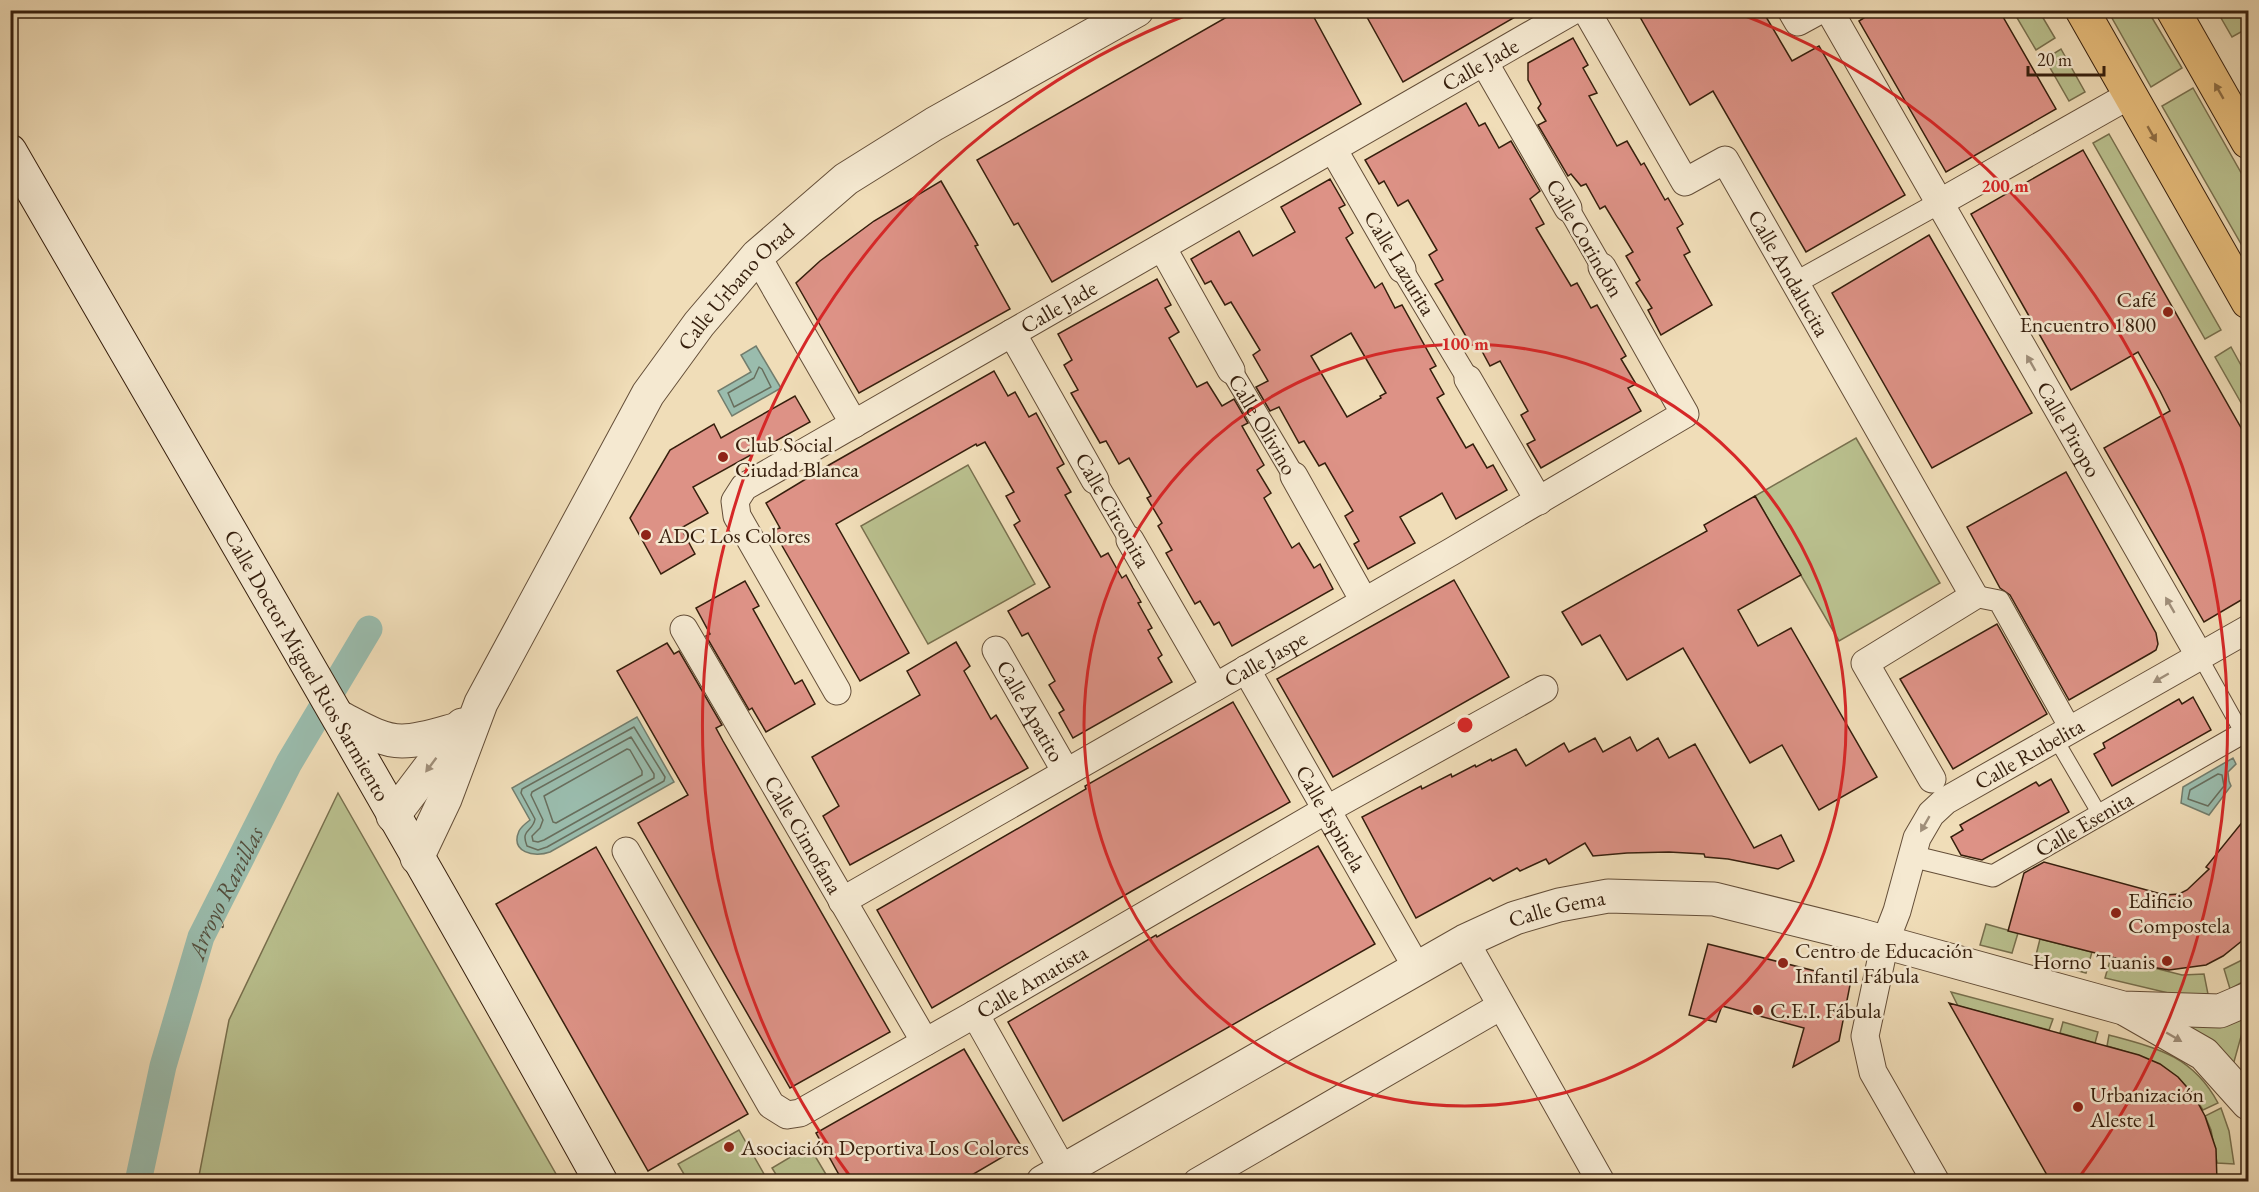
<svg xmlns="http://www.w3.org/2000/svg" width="2259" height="1192" viewBox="0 0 2259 1192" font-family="'EB Garamond',serif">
  <rect width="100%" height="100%" fill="#f0ddb8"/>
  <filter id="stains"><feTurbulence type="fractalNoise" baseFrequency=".00333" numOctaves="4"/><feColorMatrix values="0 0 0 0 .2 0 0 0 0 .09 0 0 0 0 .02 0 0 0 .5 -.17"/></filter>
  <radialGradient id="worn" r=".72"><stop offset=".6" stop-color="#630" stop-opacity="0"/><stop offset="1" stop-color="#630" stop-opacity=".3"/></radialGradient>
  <g fill="#bac18f" stroke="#78704e" stroke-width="1.5">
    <polygon points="2013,11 2039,11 2055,38 2036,50"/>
    <polygon points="2108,11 2148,11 2182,68 2151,87"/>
    <polygon points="2217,11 2242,11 2248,22 2248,28 2232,37"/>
    <polygon points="2061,49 2085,92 2069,101 2045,59"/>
    <polygon points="2193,88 2248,185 2248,256 2162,106"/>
    <polygon points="2109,134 2221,330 2205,339 2093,143"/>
    <polygon points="2231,347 2248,378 2248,415 2215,357"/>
    <polygon points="1856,438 1940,583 1839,641 1755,496"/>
    <polygon points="968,465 1035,584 928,644 861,526"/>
    <polygon points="338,793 560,1181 198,1181 229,1020"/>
    <polygon points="1986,924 2018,933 2012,953 1980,945"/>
    <polygon points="2040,939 2092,952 2086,973 2035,959"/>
    <polygon points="2111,957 2182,975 2204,974 2208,994 2181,996 2105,978"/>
    <polygon points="2248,957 2248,979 2230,989 2224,969"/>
    <polygon points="1951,992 2053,1019 2049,1030 1958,1006"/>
    <polygon points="2247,1015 2232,1069 2177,1025"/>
    <polygon points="2063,1022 2098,1032 2095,1043 2060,1033"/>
    <path d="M2109,1035C2157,1048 2193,1056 2218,1103L2203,1110C2178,1070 2151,1058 2107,1046Z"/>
    <polygon points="2221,1108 2229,1131 2234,1164 2217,1163 2211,1130 2205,1116"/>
    <polygon points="739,1130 768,1181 688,1181 678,1164"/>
    <polygon points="809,1146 830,1181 780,1181 772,1168"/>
  </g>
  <g fill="#9abcad" stroke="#727d6d" stroke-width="1.5">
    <polygon points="756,346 781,388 732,416 718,391 751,372 741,355"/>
    <path d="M637,717L674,782L550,852C534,858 510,852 519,831C521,827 526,823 530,820L512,788Z"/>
    <polygon points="2233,758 2236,764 2228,772 2229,781 2231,786 2209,815 2181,803 2183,787"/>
  </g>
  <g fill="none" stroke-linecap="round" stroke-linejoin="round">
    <g stroke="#686e5d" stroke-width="1.5">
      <polygon points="759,367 762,369 771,387 734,407 728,393 754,378"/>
      <path d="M634,727L665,777L664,781L547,847L538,850L527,846C520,829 533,832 535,819L521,793L522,789Z"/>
      <polygon points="631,737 654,774 654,778 544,840 538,842 533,841 532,836 540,828 543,820 531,795 532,792"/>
      <polygon points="627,749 630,750 642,771 642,775 556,823 553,822 544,796"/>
      <polygon points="2218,774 2222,775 2224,786 2208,806 2188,799 2190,790"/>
    </g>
    <path stroke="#9abcad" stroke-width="27" id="s1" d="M138,1182L163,1066L201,937L289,763L369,629"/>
  </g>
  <g fill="#dd9286" stroke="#361f0d" stroke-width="1.5" fill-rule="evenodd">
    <polygon points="1239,10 1310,10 1361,104 1052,282 1018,223 1014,225 977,160"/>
    <polygon points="1363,10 1527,10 1403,82"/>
    <polygon points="1636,10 1762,10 1792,61 1819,46 1905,195 1806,252 1713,91 1690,105"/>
    <polygon points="1876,10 1999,10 2056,109 1946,172 1859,21"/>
    <polygon points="1573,38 1588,65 1583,68 1597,93 1589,96 1617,146 1627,141 1641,165 1644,163 1665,200 1668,198 1683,224 1677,228 1690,252 1684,255 1712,305 1661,335 1648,310 1652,308 1636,283 1640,280 1626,256 1633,252 1605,206 1600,209 1586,184 1581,186 1571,174 1568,176 1538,125 1546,121 1538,108 1541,104 1528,80 1528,63"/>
    <polygon points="1466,103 1479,126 1485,123 1499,148 1511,141 1540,191 1530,199 1544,224 1536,228 1571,286 1577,283 1591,308 1597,305 1626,356 1621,359 1636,384 1628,388 1641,411 1541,468 1527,444 1535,440 1521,415 1528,411 1500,361 1490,366 1477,342 1471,345 1442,295 1435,284 1443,280 1429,255 1437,250 1408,200 1398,206 1384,181 1379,184 1365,160"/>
    <polygon points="2083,150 2248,440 2248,596 2204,622 2104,448 2170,411 2160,391 2138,352 2071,390 1971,214"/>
    <path d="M1330,179L1345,205L1339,208L1353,233L1346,238L1375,288L1382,283L1395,308L1402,305L1436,366L1430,369L1444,394L1437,398L1466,448L1473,444L1487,468L1493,465L1507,490L1456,519L1442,493L1434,498L1400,517L1415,543L1368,569L1354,544L1359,541L1345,516L1353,511L1325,463L1319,466L1304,441L1299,443L1279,407L1270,411L1256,387L1268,381L1253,355L1260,350L1231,302L1225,305L1211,281L1205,284L1191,259L1239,231L1253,256L1295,232L1281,207ZM1351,333L1386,393L1380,396L1381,398L1347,417L1311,356Z"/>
    <polygon points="941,181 978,245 975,246 1010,309 859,393 796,283 820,261 874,221"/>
    <polygon points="1929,235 2032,413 1932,468 1832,293"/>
    <polygon points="1157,279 1171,305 1165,308 1179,332 1169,338 1197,387 1207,382 1222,406 1234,399 1248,423 1242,426 1264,465 1257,470 1271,493 1264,498 1292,548 1299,543 1314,568 1320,564 1333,589 1232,646 1219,622 1214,625 1200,601 1195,604 1166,553 1172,550 1158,526 1162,523 1147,498 1151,496 1129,458 1119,464 1106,441 1100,443 1071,393 1078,390 1064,365 1072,360 1058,334"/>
    <polygon points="994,371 1008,396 1015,392 1029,417 1036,413 1064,464 1057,468 1071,492 1065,495 1101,557 1108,553 1122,578 1126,575 1133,588 1141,602 1138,603 1152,628 1148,630 1162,655 1158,658 1172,682 1073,738 1059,713 1064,710 1049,685 1055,681 1028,633 1022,636 1008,611 1050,587 1014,525 1020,521 1006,496 1014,492 985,442 977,446 976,444 836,524 909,653 860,681 773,530 780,528 766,503 829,465"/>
    <polygon points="795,396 810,422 693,487 708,513 681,528 695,554 661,574 630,518 670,450 714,424 721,438"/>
    <polygon points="2066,472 2156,633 2158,644 2156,650 2151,653 2069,700 2010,595 2000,588 1967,527"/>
    <polygon points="1755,496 1801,575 1738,610 1758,646 1791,628 1877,777 1819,810 1782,745 1750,763 1683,648 1627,680 1600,635 1582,645 1562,612 1707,531 1704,525"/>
    <polygon points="1454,580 1509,677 1333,777 1277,679"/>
    <polygon points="745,581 759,606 753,609 795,684 802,680 815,704 766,732 752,708 749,710 706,636 710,634 696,608"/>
    <polygon points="1997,624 2047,714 1953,769 1900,679"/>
    <polygon points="956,642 970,666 964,671 991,719 996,715 1028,768 850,865 823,816 839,806 812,757 920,695 907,671"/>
    <polygon points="667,643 674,654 679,651 722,725 716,728 723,741 890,1032 790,1088 638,823 688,795 617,671"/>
    <polygon points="2193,697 2211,730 2112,786 2094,754 2105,748 2103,743 2179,699 2182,704"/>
    <polygon points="1233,702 1290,802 1132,891 932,1008 877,910 1086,789 1085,786"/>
    <polygon points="1630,737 1637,751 1658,738 1669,758 1695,744 1754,848 1781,835 1794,861 1778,869 1728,859 1705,857 1704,854 1669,852 1627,853 1593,856 1585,843 1549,864 1546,859 1520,871 1517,868 1493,881 1490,878 1416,918 1362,817 1421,786 1422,789 1451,774 1452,777 1475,765 1476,767 1491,759 1492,761 1516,749 1526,766 1564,743 1569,752 1595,738 1603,752"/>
    <polygon points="2051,779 2069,812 1982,860 1961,855 1951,837 1963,830 1960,825 2036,782 2039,786"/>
    <polygon points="2248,815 2248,936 2223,956 2206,965 2169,970 2151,967 2008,931 2024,873 2044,862 2165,895 2179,894 2187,890 2209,869 2206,867"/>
    <polygon points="1318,846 1375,944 1063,1121 1008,1022 1156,935 1157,937"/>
    <polygon points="596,847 748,1114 648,1171 496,904"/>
    <polygon points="1708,944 1851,980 1839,1041 1793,1067 1804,1028 1722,1006 1716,1022 1689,1015"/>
    <polygon points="1949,1003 2139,1055 2160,1064 2178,1077 2193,1094 2205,1116 2216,1149 2217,1182 2051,1182"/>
    <polygon points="964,1049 1021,1146 960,1182 843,1182 816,1133"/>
  </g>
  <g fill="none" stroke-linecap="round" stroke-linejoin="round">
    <defs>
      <g id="service">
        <polyline points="2199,655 2238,725"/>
        <polyline points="2055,738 2096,808"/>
      </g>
      <g id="pedestrian">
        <polyline points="1568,208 1602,267"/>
        <polyline points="1402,269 1468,379"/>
        <polyline points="1795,283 1939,203"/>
        <path id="s2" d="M1231,370L1294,476"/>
        <polyline points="1095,480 1130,540"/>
        <polyline points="1974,596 1999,601 2071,730"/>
        <polyline points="1911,856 1993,876 2248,730"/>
      </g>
      <g id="minor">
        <path id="s3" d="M1586,10L1685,182L1725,160L1974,596L1865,663L1932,779"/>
        <polyline points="1791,10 1798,22 1820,10"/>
        <path id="s4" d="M1829,10L2199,655"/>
        <polyline points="1484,62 1568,208"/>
        <polyline points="1333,149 1402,269"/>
        <polyline points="1939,203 2130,95"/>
        <polyline points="1162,247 1231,370"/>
        <polyline points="757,256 854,424"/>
        <polyline points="1012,333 1095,480"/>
        <polyline points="1468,379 1539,501"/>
        <polyline points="1294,476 1364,601"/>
        <polyline points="1130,540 1215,687"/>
        <path id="s5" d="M684,629L925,1042"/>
        <path id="s6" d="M996,650L1066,772"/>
        <path id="s7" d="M1246,669L1417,968"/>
        <path id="s8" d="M837,691L737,516L735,501L744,487L1574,10"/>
        <path id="s9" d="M626,851L771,1105L787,1115L800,1113L975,1014L1326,810L1544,689"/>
        <path id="s10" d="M842,901L1451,552L1685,414L1602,267"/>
        <polyline points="1465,941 1601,1182"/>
        <polyline points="975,1014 1063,1170"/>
        <polyline points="1197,1182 1501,1006"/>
        <path id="s11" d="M1936,1182L1873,1072L1865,1036L1885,942L1897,911L1917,838L1931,814L1945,801L2248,629"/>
      </g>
      <g id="tertiary">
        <path d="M339,717C357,726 380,741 402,741C420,741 440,734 458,729"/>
        <polyline points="393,816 462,725"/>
        <path id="s12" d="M417,858L445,799L481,703L648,394L699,324L757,256L846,179L934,124L1137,10"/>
        <polyline points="2127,1010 2204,1054 2248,1103"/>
        <path id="s13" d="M1043,1182L1465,941L1515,918L1559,905L1608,896L1714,899L1855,934L2123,1008L2220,1011L2248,999"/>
      </g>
      <g id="secondary">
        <path id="s14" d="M10,151C208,494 409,835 601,1182"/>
      </g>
      <g id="primary">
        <polyline points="2082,10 2248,302"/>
        <polyline points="2173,10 2248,142"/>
      </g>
    </defs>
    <use href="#service" stroke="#644e38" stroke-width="16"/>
    <use href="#pedestrian" stroke="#644e38" stroke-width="23"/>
    <use href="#minor" stroke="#644e38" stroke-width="29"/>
    <use href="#tertiary" stroke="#644e38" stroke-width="35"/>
    <use href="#secondary" stroke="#361f0d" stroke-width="35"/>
    <use href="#primary" stroke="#361f0d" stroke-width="35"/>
    <use href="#service" stroke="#f5e9d1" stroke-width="14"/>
    <use href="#pedestrian" stroke="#f5e9d1" stroke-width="21"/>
    <use href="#minor" stroke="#f5e9d1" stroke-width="27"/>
    <use href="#tertiary" stroke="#f5e9d1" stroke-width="33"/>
    <use href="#secondary" stroke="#f5e9d1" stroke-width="33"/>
    <use href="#primary" stroke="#e8be7c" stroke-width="33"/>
  </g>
  <defs><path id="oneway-solid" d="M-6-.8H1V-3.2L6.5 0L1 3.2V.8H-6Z" transform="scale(1.5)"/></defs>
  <g fill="#8f6e44">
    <use href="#oneway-solid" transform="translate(2219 91) rotate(-120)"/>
    <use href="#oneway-solid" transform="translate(2152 134) rotate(60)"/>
  </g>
  <g fill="#9f8e79">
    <use href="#oneway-solid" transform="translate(2031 363) rotate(-120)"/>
    <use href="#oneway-solid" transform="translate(2170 605) rotate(-120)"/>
    <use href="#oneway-solid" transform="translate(2161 678) rotate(150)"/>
    <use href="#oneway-solid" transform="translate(431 765) rotate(127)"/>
    <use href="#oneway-solid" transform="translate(1925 824) rotate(120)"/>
    <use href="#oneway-solid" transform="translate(2174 1037) rotate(30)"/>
  </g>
  <g fill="none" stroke="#d62828" stroke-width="3">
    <circle cx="1465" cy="725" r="381"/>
    <path d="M852 1179A763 763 0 0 1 1192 13M1738 13A763 763 0 0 1 2078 1179"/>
  </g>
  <g fill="#8f2418" stroke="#f5e9d1" stroke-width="2">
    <circle cx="2168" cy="312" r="6"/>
    <circle cx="723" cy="457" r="6"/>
    <circle cx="646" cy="535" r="6"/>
    <circle cx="2116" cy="913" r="6"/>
    <circle cx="2167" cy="961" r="6"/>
    <circle cx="1783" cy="963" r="6"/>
    <circle cx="1758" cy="1010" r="6"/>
    <circle cx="2078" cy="1107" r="6"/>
    <circle cx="729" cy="1147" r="6"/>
  </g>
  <g text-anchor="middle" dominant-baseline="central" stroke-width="5" stroke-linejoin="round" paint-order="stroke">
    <g font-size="22" fill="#361f0d" stroke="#f5e9d1">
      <text stroke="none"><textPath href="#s8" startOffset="1082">Calle Jade</textPath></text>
      <text transform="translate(1585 238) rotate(60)">Calle Corindón</text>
      <text transform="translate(1400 263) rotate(59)">Calle Lazurita</text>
      <text stroke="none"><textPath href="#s3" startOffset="374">Calle Andalucita</textPath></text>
      <text stroke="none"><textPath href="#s12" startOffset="658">Calle Urbano Orad</textPath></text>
      <text stroke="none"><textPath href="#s8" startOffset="596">Calle Jade</textPath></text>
      <text stroke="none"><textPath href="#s2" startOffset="63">Calle Olivino</textPath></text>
      <text stroke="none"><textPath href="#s4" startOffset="483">Calle Piropo</textPath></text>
      <text transform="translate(1113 510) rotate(60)">Calle Circonita</text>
      <text stroke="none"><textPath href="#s10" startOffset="488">Calle Jaspe</textPath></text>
      <text stroke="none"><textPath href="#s14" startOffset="594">Calle Doctor Miguel Rios Sarmiento</textPath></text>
      <text stroke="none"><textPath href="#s6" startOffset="70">Calle Apatito</textPath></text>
      <text stroke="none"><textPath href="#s11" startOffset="512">Calle Rubelita</textPath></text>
      <text stroke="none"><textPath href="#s7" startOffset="172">Calle Espinela</textPath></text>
      <text transform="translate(2084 824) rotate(-30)">Calle Esenita</text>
      <text stroke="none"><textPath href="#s5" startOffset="238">Calle Cimofana</textPath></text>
      <text stroke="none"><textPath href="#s13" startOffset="584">Calle Gema</textPath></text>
      <text stroke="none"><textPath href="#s9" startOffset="591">Calle Amatista</textPath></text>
    </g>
    <g font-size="22" fill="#361f0d" stroke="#f5e9d1" text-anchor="start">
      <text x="2156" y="299" text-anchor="end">Café<tspan x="2156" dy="25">Encuentro 1800</tspan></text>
      <text x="735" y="444">Club Social<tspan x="735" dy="25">Ciudad Blanca</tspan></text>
      <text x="658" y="535">ADC Los Colores</text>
      <text x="2128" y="900">Edificio<tspan x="2128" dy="25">Compostela</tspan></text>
      <text x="1795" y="950">Centro de Educación<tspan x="1795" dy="25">Infantil Fábula</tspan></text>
      <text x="2155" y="961" text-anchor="end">Horno Tuanis</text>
      <text x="1770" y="1010">C.E.I. Fábula</text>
      <text x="2090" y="1094">Urbanización<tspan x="2090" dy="25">Aleste 1</tspan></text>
      <text x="741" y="1147">Asociación Deportiva Los Colores</text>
    </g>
    <g font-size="24" font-style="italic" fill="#544e3d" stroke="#f5e9d1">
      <text stroke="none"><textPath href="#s1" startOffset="303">Arroyo Ranillas</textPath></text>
    </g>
  </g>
  <circle cx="1465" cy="725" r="9" fill="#d62828" stroke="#f5e9d1" stroke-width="3"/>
  <g font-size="18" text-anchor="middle" font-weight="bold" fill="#d62828" stroke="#f5e9d1" stroke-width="5" stroke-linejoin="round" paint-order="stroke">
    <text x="2005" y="192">200 m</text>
    <text x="1465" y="350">100 m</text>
  </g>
  <rect width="2259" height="1192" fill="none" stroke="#f0ddb8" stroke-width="36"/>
  <rect x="12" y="12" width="2235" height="1168" fill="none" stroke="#361f0d" stroke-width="3"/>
  <rect x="18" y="18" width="2223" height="1156" fill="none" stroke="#361f0d" stroke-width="1.5"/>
  <path d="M2028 66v9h76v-9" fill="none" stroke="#361f0d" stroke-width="3"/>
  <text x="2037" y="66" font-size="18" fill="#361f0d" stroke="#f5e9d1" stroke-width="4.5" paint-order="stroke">20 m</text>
  <rect width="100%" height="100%" filter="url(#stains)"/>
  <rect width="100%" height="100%" fill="url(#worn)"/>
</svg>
